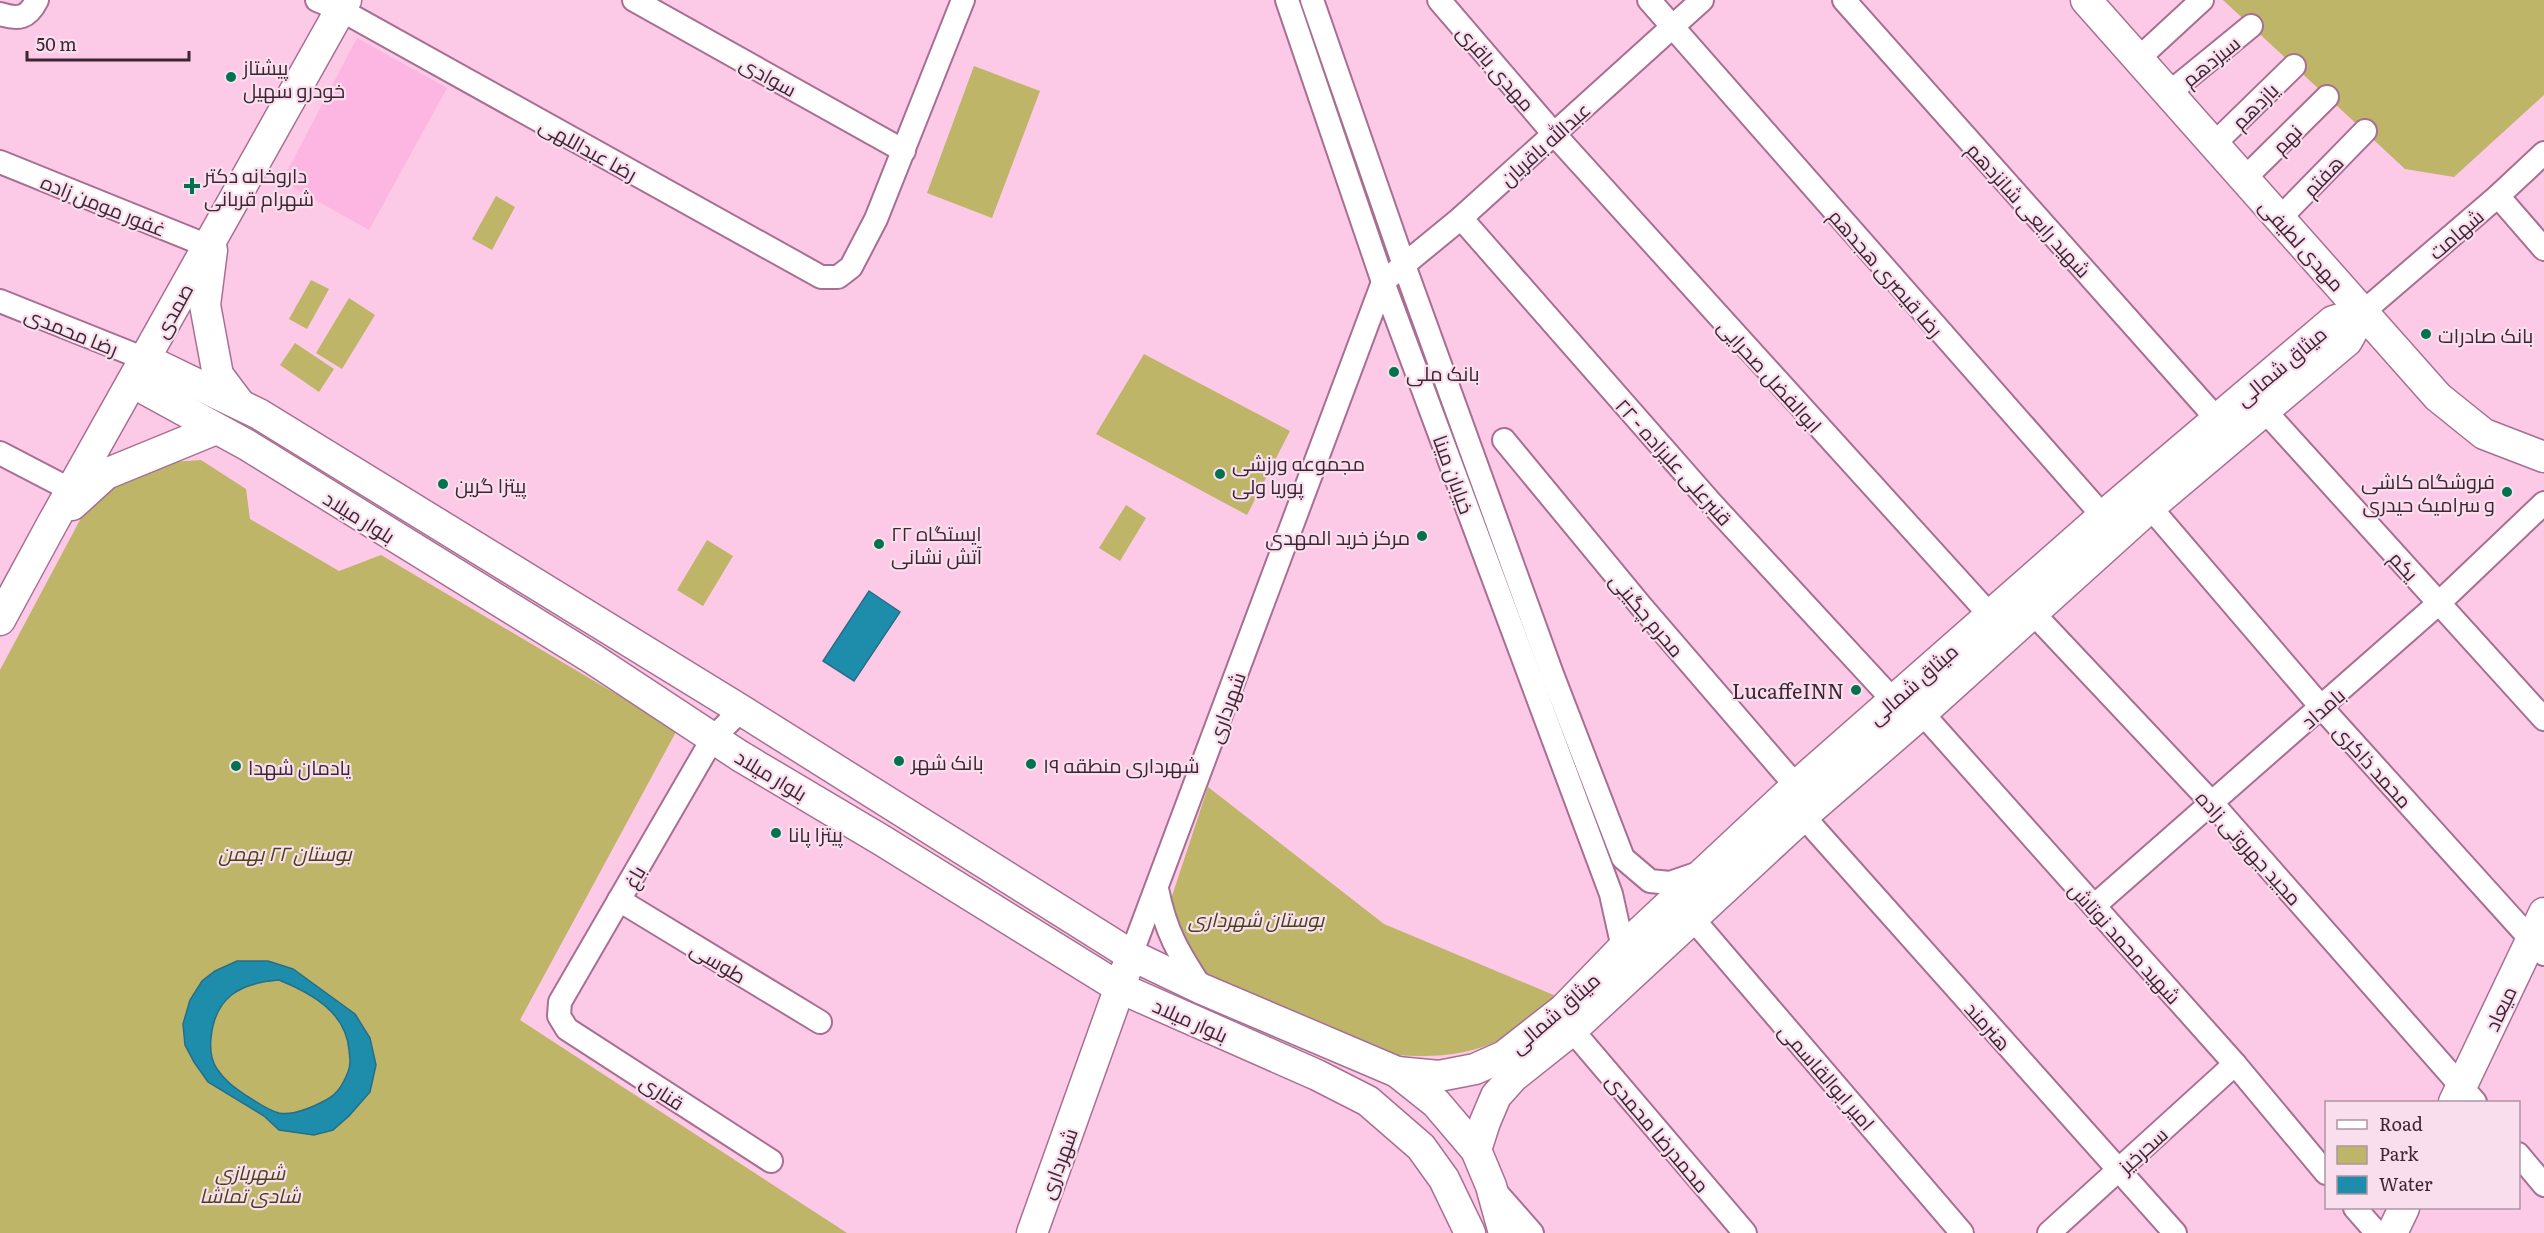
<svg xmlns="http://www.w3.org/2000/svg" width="2544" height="1233" viewBox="0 0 2544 1233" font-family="Literata,Cairo,serif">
  <rect width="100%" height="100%" fill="#fcc9e7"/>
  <polygon fill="#fcb6e1" points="357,38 447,88 369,230 282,181"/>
  <g fill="#beb568">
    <polygon points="2223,0 2544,0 2544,95 2454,177 2405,169"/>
    <polygon points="974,66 1040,91 992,218 927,193"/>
    <polygon points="496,196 515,207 492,250 472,239"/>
    <polygon points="311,280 329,289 307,329 289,319"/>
    <polygon points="349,298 375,315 342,369 316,353"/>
    <polygon points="295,343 334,369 319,392 280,365"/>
    <polygon points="1144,354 1290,431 1247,515 1096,434"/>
    <polygon points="201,460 246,489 250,519 339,571 381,555 677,730 520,1020 847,1233 0,1233 0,670 89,503 99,489 156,463"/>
    <polygon points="1126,505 1146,518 1120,561 1099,548"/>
    <polygon points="707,540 733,556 703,606 677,590"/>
    <path d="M1208,787L1384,924L1556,996C1539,1010 1521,1028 1501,1039C1462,1060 1413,1058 1370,1052L1204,975L1181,940L1171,899Z"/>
  </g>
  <g fill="#1e8dac" stroke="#276e88" stroke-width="1.5" fill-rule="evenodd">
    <polygon points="869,591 900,612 854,681 823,661"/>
    <path d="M237,961H268L293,969L355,1014L370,1038L376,1065L370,1092L349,1116L333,1130L314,1135L279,1130L264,1116L208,1082L194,1062L185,1045L183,1024L190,1000L202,981L215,971ZM279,980C311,993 346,1012 349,1050C350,1058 351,1064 348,1072C343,1084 338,1094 326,1100C313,1107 294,1116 279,1113C267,1110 257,1102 247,1096C235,1088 225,1081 217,1069C211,1060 210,1048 211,1038C215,997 240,983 279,980Z"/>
  </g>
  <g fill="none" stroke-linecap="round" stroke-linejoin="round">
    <defs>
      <g id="minor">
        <polyline points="317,0 341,10 821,277 838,277 851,267 876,219 963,0"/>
        <polyline points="634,0 904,151"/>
        <polyline points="1287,0 1383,282 1611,894 1623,948"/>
        <polyline points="1312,0 1404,265 1552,674 1623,858 1650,881 1670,883 1699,873"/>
        <polyline points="1439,0 1554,134 1990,615"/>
        <polyline points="1649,0 2103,516"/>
        <polyline points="1844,0 2216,418"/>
        <path d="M0,14C19,20 28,18 37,0"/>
        <polyline points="2138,59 2202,0"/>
        <polyline points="2169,93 2251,26"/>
        <polyline points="2214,144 2294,66"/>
        <polyline points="0,162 208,246"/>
        <polyline points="2245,178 2327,97"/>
        <polyline points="2498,196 2544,249"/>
        <polyline points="1461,218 1712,504 1893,700"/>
        <polyline points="2280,218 2365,131"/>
        <polyline points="0,301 145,359"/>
        <polyline points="2363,312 2498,196 2544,153"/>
        <polyline points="2265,411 2544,719"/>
        <polyline points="1504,440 1641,606 1796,786"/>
        <polyline points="0,453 71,490"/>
        <polyline points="2150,507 2322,708 2544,954"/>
        <polyline points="2032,612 2212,803 2475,1102"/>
        <polyline points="741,710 713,738 560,1002 559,1016 567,1029 771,1161"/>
        <polyline points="1922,713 2235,1064 2326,1173"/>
        <polyline points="1803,816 2175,1233"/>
        <path d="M1157,889C1166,933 1178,952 1202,989"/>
        <polyline points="619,900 820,1022"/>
        <polyline points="2094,906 2439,603 2544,503"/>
        <polyline points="1693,919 1962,1233"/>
        <polyline points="1131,955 1383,282 1461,218 1702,0"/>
        <polyline points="1572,1030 1745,1233"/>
        <polyline points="2518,1154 2544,1185"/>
        <polyline points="1495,1191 1532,1233"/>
        <polyline points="2355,1208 2377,1233"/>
        <polyline points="2049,1233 2235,1064"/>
      </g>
      <g id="major">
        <polyline points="2086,0 2438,397 2484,434 2544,457"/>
        <polyline points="212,250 205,305 218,375 239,403"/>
        <polyline points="145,359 259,414 741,710 1131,955 1202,989 1397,1072 1436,1103 1476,1150 1491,1186 1504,1233"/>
        <polyline points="132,382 247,445 593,659 740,756 883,841 1120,988 1317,1075 1368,1101 1421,1147 1444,1179 1470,1233"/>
        <polyline points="72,505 106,474 216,429"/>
        <polyline points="0,620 52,524 346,0"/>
        <polyline points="1397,1072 1439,1076 1475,1069 1504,1056 1564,1009 1623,948 1796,786 2103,516 2333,321 2363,312"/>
        <polyline points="2454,1102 2544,913"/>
        <polyline points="1476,1150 1485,1122 1496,1096 1513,1077 1572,1030 1803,816 1922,713 2150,507 2347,341 2363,312"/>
        <polyline points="1032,1233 1126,970"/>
        <polyline points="2392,1233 2404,1208"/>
      </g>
    </defs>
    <use href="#minor" stroke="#a86f92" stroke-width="26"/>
    <use href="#major" stroke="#a86f92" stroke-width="33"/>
    <use href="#minor" stroke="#fff" stroke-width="22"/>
    <use href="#major" stroke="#fff" stroke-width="30"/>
  </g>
  <g fill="#00734e" stroke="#f9dfee" stroke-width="2">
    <circle cx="231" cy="77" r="6"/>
    <path d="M189 177h6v6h6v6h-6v6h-6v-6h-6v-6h6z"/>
    <circle cx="2426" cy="334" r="6"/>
    <circle cx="1394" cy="372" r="6"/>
    <circle cx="1220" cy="474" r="6"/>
    <circle cx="443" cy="484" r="6"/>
    <circle cx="2507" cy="492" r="6"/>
    <circle cx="1422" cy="536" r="6"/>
    <circle cx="879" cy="544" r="6"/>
    <circle cx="1856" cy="690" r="6"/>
    <circle cx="899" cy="761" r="6"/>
    <circle cx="1031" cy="764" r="6"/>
    <circle cx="236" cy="766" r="6"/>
    <circle cx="776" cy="833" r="6"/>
  </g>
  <g text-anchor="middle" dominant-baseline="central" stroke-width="4.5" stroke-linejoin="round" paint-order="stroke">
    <g font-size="20" fill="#3d2534" stroke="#f9dfee">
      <text transform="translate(2210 60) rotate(-39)">سیزدهم</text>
      <text transform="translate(1497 67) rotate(49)">مهدی باقری</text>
      <text transform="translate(769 75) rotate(29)">سوادی</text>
      <text transform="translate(2254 105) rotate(-45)">یازدهم</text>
      <text transform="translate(2286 138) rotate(-45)">نهم</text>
      <text transform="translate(1544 143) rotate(-42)">عبدالله باقریان</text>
      <text transform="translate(589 148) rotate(29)">رضا عبداللهی</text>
      <text transform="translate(2322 175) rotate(-46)">هفتم</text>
      <text transform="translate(104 204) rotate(22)">غفور مومن زاده</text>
      <text transform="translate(2030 209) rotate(48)">شهید رابعی شانزدهم</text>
      <text transform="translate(2455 233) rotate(-41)">شهامت</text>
      <text transform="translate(2303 244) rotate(48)">مهدی لطیفی</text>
      <text transform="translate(1887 272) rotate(49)">رضا قیصری هجدهم</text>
      <text transform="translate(172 310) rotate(-61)">صمدی</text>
      <text transform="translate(72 330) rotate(22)">رضا محمدی</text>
      <text transform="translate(2280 365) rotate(-40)">میثاق شمالی</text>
      <text transform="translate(1771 375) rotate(48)">ابوالفضل صحرایی</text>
      <text transform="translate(1675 461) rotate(48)">قنبرعلی علیزاده - ۲۲</text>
      <text transform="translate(1455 474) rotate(70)">خیابان مینا</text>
      <text transform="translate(360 516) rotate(32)">بلوار میلاد</text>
      <text transform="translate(2405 565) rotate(48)">یکم</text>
      <text transform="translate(1648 614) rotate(50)">محرم چگینی</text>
      <text transform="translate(1912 683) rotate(-41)">میثاق شمالی</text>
      <text transform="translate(1225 707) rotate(-70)">شهرداری</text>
      <text transform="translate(2322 707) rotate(-41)">بامداد</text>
      <text transform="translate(2374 765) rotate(48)">محمد ذاکری</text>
      <text transform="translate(772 774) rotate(31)">بلوار میلاد</text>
      <text transform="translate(2250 847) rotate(48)">مجید جهروتی زاده</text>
      <text transform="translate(633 876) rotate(-60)">باغ</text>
      <text transform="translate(2126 942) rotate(48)">شهید محمد نوتاش</text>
      <text transform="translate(719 961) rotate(31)">طوسی</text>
      <text transform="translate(2499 1008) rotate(-65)">میعاد</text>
      <text transform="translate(1554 1012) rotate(-41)">میثاق شمالی</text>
      <text transform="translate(1191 1019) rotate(24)">بلوار میلاد</text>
      <text transform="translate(1989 1025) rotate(48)">هنرمند</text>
      <text transform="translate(1828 1076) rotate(49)">امیر ابوالقاسمی</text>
      <text transform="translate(663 1091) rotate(33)">قناری</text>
      <text transform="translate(1659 1132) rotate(50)">محمدرضا محمدی</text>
      <text transform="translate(2142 1149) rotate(-42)">سحرخیز</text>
      <text transform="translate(1057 1163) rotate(-70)">شهرداری</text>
    </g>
    <g font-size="20" fill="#3d2534" stroke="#f9dfee" text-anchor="start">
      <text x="243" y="66">پیشتاز<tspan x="243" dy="23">خودرو سهیل</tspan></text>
      <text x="204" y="174">داروخانه دکتر<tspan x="204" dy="23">شهرام قربانی</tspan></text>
      <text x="2438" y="334">بانک صادرات</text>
      <text x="1406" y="372">بانک ملی</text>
      <text x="1232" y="462">مجموعه ورزشی<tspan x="1232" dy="23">پوریا ولی</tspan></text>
      <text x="2495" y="480" text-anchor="end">فروشگاه کاشی<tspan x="2495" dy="23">و سرامیک حیدری</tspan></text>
      <text x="455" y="484">پیتزا گرین</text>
      <text x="891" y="532">ایستگاه ۲۲<tspan x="891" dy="23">آتش نشانی</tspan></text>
      <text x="1410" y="536" text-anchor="end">مرکز خرید المهدی</text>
      <text x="1844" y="690" text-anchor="end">LucaffeINN</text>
      <text x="911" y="761">بانک شهر</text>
      <text x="1043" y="764">شهرداری منطقه ۱۹</text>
      <text x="248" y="766">یادمان شهدا</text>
      <text x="788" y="833">پیتزا پانا</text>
    </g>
    <g font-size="20" font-style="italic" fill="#484215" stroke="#f9dfee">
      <text x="285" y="852">بوستان ۲۲ بهمن</text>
      <text x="1256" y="918">بوستان شهرداری</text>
      <text x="250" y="1171">شهربازی<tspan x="250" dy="23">شادی تماشا</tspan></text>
    </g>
  </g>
  <rect x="2325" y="1101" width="195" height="108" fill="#f9dfee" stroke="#ae95a4" stroke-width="1.5"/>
  <rect x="2337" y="1120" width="30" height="9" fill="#ffffff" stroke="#ae95a4" stroke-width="1.5"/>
  <text x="2379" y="1131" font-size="18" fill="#3d2534">Road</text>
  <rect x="2337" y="1146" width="30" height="18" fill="#beb568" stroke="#ae95a4" stroke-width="1.5"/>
  <text x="2379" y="1161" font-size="18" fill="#3d2534">Park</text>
  <rect x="2337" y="1176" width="30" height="18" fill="#1e8dac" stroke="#ae95a4" stroke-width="1.5"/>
  <text x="2379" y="1191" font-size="18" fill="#3d2534">Water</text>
  <path d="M27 51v9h162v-9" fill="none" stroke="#3d2534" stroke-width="3"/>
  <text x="36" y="51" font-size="18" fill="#3d2534" stroke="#f9dfee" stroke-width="4.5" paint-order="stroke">50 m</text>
</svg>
